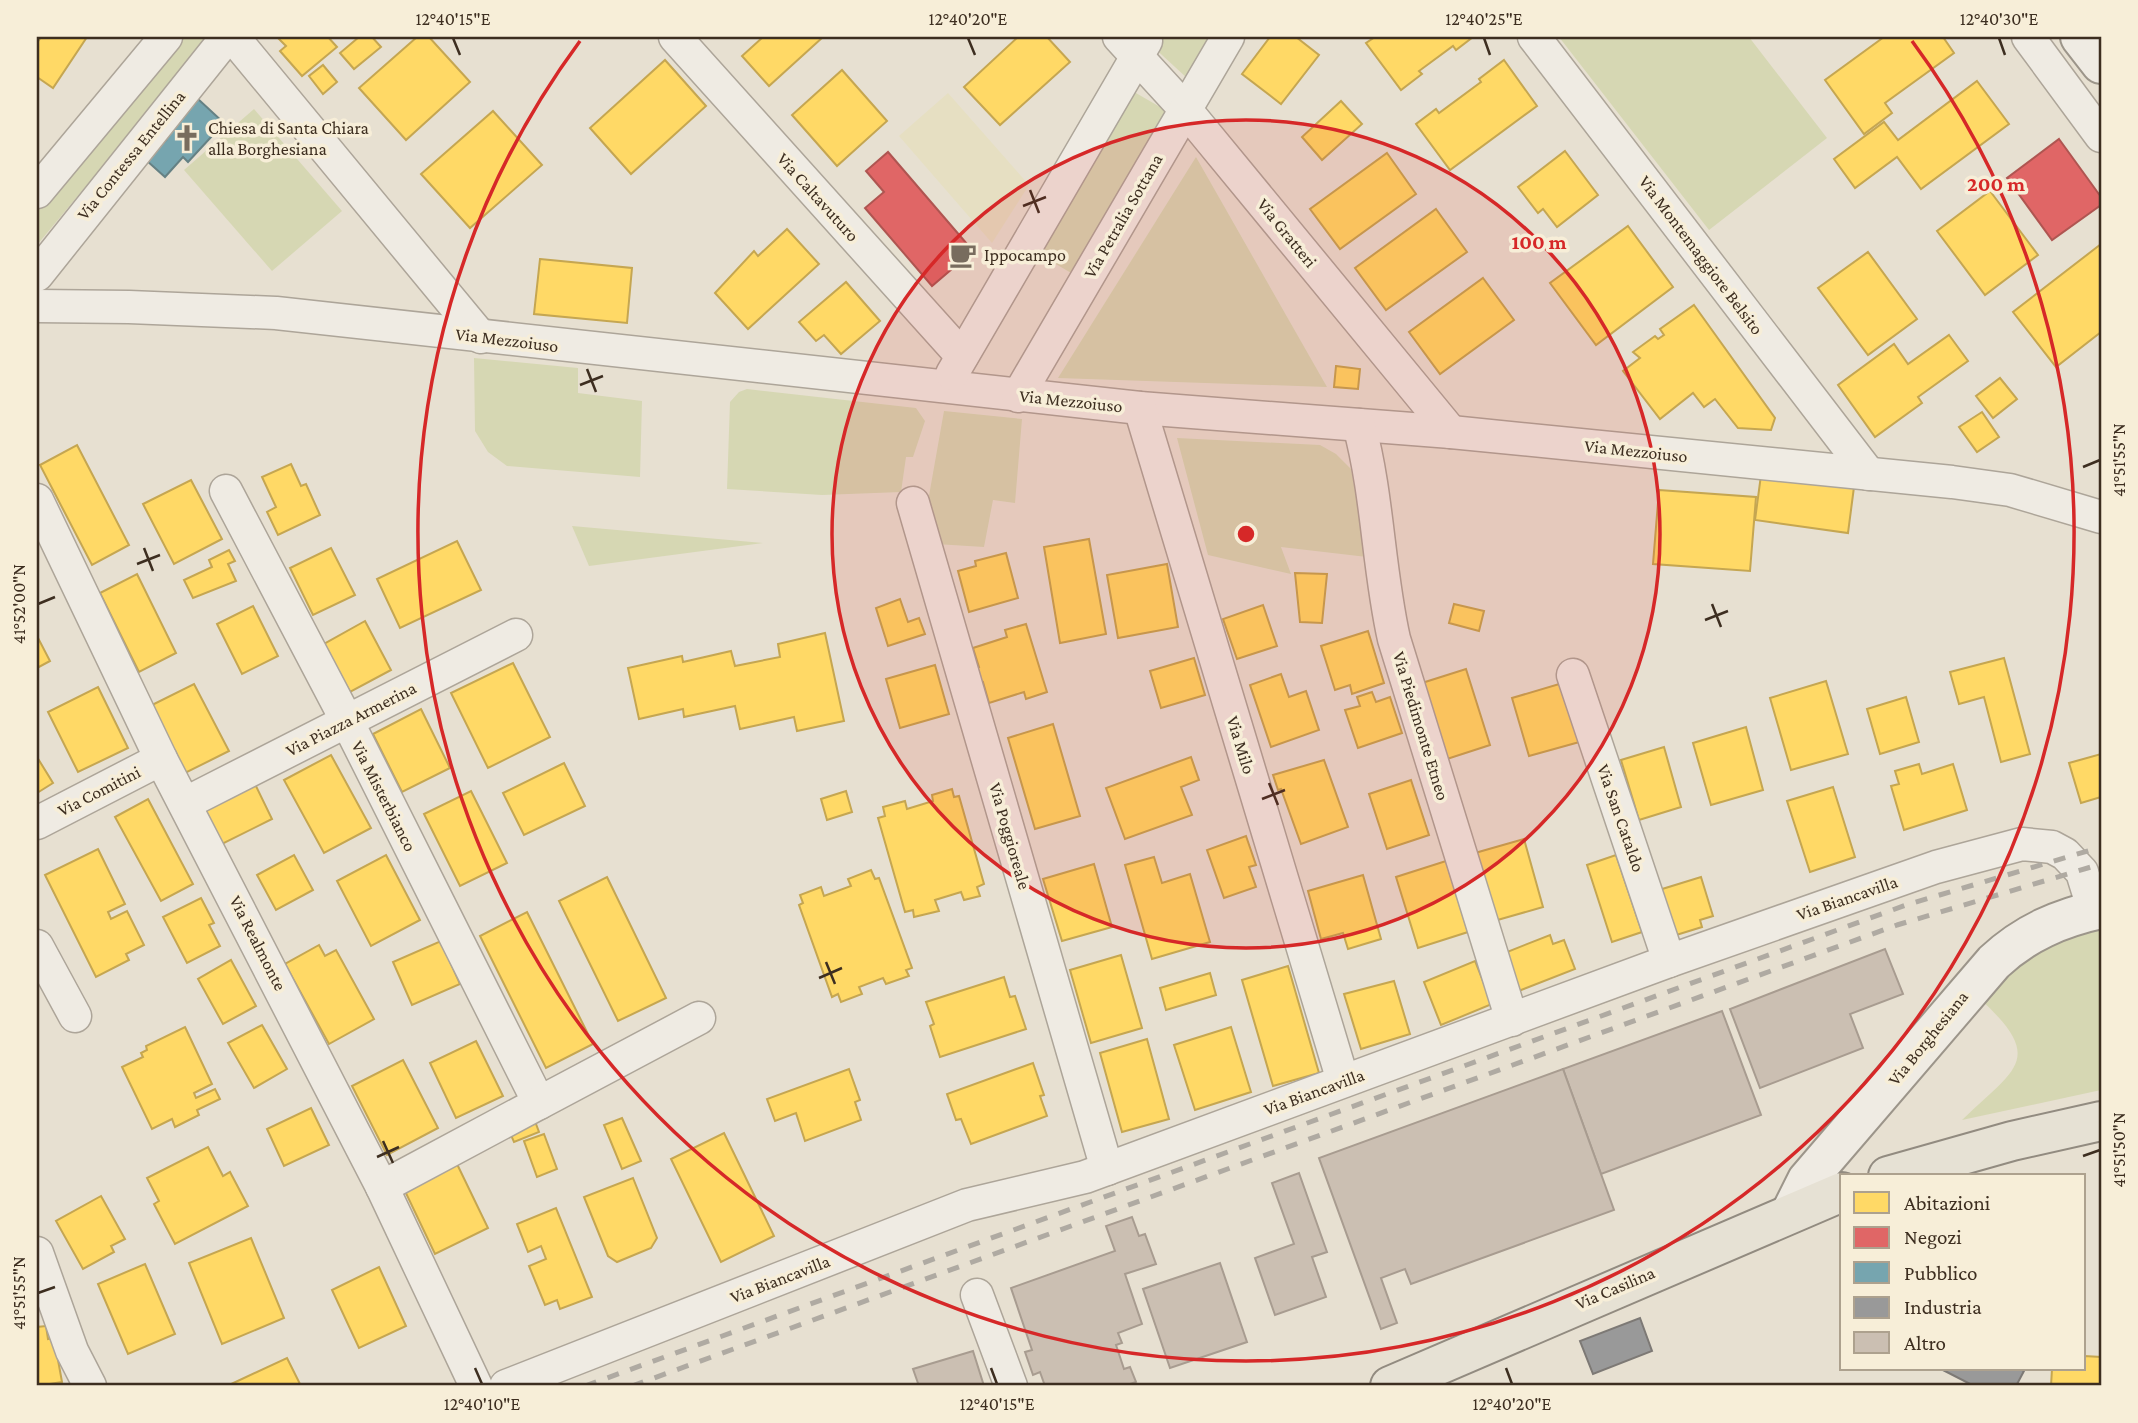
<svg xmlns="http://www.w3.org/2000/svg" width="2138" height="1423" viewBox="0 0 2138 1423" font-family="'Crimson Pro',serif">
  <rect width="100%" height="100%" fill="#e7e0d1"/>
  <polygon fill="#e6dfc2" points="948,93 1029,185 992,243 899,136"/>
  <g fill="#d6d7b3">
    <polygon points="178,37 210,37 37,245 37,207"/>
    <polygon points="1154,37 1210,37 1187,78 1150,44"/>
    <polygon points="1559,37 1749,37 1827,138 1709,230"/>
    <polygon points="1129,89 1167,111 1073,274 1035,252"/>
    <polygon points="254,109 342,211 272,271 184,170"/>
    <polygon points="1196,157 1327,387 1058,378"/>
    <polygon points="474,358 578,368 578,393 642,401 640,477 507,466 488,452 475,431"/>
    <polygon points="747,389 916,408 925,421 913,457 906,457 901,492 822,495 727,489 730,402 739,392"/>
    <polygon points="944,411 1022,419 1015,503 993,500 984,547 936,544 927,507"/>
    <polygon points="1177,438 1320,445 1336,454 1351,469 1367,557 1281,547 1291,574 1208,555"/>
    <polygon points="572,526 763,543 589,566"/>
    <path d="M2101,917V1090L1962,1120C2017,1067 2046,1059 1978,997L2002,968Z"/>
  </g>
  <g fill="#ffd966" stroke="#c5a651" stroke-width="2">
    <polygon points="41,37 87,37 53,88 37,77 37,43"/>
    <polygon points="277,37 328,37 337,47 302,76 280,51 286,46"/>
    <polygon points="359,37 372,37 381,47 354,69 340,53"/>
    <polygon points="417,37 429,37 470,82 406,140 359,88"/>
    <polygon points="763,37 823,37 769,86 742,56"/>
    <polygon points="1018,37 1047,37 1070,62 1000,125 964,87"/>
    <polygon points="1270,37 1296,37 1319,55 1281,104 1242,74"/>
    <polygon points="1375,37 1473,37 1456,50 1453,46 1419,71 1422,74 1401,90 1366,43"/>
    <polygon points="1884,37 1943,37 1954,53 1885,103 1892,113 1864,134 1825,80"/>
    <polygon points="665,60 706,106 631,174 590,128"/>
    <polygon points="1504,60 1537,106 1450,170 1416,124 1436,109 1439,113 1481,82 1479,79"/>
    <polygon points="323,65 337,82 323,94 309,76"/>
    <polygon points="842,70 887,121 837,166 792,115"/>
    <polygon points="1977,81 2009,124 1921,189 1897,157 1855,188 1834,159 1884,122 1898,140"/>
    <polygon points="1341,101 1362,124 1322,160 1302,137"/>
    <polygon points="493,111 542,165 470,228 421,174"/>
    <polygon points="1565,151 1598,195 1557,227 1543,209 1538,213 1518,187"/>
    <polygon points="1387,153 1416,194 1340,249 1310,209"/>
    <polygon points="1990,191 2038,255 1985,295 1937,231"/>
    <polygon points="1436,209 1467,252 1386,310 1355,268"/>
    <polygon points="1628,226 1673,287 1596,345 1550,283"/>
    <polygon points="787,229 819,264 748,329 715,293 754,251 758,256"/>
    <polygon points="2101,244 2101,332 2056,367 2013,312"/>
    <polygon points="1868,252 1917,319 1868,355 1818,288"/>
    <polygon points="540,259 632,268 627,323 534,314"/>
    <polygon points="1483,278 1514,320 1440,374 1409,332"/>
    <polygon points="846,282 880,321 841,354 824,335 816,341 799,322"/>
    <polygon points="1694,305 1775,418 1771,430 1738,428 1715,399 1704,407 1693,393 1660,419 1623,371 1640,358 1633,352 1655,336 1658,339 1664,335 1660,329"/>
    <polygon points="1949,335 1968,361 1918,397 1922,403 1875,437 1838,385 1894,344 1908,364"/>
    <polygon points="1336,366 1360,369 1358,389 1334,387"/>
    <polygon points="2000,378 2017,399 1993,418 1976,396"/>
    <polygon points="1982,412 1999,437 1977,452 1959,427"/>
    <polygon points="77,445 129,545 92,565 40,465"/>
    <polygon points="291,464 301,486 306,484 320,515 278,535 267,512 276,507 262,477"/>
    <polygon points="1761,475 1854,487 1848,533 1755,520"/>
    <polygon points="191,480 222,539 174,564 143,504"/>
    <polygon points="1659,490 1756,497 1750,571 1653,564"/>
    <polygon points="1089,539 1106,634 1060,643 1044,547"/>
    <polygon points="457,541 481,590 400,628 377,579"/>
    <polygon points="331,548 355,595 313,615 290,568"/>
    <polygon points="229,550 235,561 228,564 236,581 193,598 184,580 212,567 209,560"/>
    <polygon points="1006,553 1018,598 969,612 958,571 976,566 975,561"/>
    <polygon points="1167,564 1178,627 1118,638 1107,575"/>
    <polygon points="1295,573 1327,574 1322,623 1300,622"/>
    <polygon points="137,574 176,653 139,672 100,593"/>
    <polygon points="900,599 908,622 919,618 925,634 888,646 876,608"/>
    <polygon points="1454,604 1484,611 1479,631 1449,623"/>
    <polygon points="1263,605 1277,646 1237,659 1223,619"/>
    <polygon points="253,606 278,656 242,674 217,624"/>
    <polygon points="365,621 391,670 350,692 324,644"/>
    <polygon points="1026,624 1047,692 1026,699 1024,692 989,703 983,682 977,684 973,669 979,667 973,648 1007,637 1005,630"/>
    <polygon points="1368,631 1384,683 1352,694 1350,685 1335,690 1321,646"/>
    <polygon points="825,633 844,721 797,731 794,717 740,729 735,706 684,717 683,709 639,719 628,668 682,656 683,662 731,651 735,666 780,657 778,644"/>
    <polygon points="37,636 50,661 37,668"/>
    <polygon points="1194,658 1205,695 1161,708 1150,671"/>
    <polygon points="2004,658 2030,754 2001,762 1984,697 1959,704 1950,672"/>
    <polygon points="513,663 550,737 488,768 451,693"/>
    <polygon points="935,665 949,714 900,728 886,679"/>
    <polygon points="1466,669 1490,745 1447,759 1422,683"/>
    <polygon points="1281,674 1289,697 1306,691 1319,730 1271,747 1250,685"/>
    <polygon points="1826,681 1848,754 1791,770 1770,698"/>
    <polygon points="1566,682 1583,741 1529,756 1512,698"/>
    <polygon points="194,684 229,751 183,774 148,707"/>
    <polygon points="98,687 128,748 78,772 48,712"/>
    <polygon points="1372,692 1376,702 1390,697 1402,733 1358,748 1345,710 1360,706 1357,697"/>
    <polygon points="1906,697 1919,742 1880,754 1867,709"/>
    <polygon points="421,709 450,768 402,792 373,734"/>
    <polygon points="1053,724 1080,816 1035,829 1008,738"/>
    <polygon points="1746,727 1763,790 1711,805 1693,743"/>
    <polygon points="1664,747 1681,807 1639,820 1621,760"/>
    <polygon points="2101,754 2101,797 2081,803 2069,763"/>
    <polygon points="331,755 371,828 324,853 284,780"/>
    <polygon points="37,757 53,783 37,793"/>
    <polygon points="1191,757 1199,780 1181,787 1192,815 1125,839 1106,788"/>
    <polygon points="1324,760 1348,827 1301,844 1281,789 1278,790 1273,775"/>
    <polygon points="564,763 585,806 524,835 503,793"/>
    <polygon points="1919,764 1922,774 1953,764 1967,810 1904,830 1891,786 1899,784 1895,771"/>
    <polygon points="253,780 272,819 222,844 203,805"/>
    <polygon points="1411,780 1429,835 1387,849 1369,794"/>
    <polygon points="1833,787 1855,857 1810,872 1787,801"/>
    <polygon points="952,789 954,797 959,796 984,884 977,887 980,896 964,900 961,892 935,900 939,911 914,917 913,910 905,912 878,818 885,816 883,807 905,801 907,809 933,801 932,795"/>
    <polygon points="471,791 507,863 460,886 424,814"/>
    <polygon points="846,791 852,812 827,820 821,799"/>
    <polygon points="148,799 193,884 161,901 115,817"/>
    <polygon points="1246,836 1256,865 1249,867 1256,887 1224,898 1207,850"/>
    <polygon points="1524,839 1543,907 1494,921 1475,853"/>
    <polygon points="98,849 125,904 108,912 111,919 127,911 144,945 126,954 129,960 96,977 45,875"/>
    <polygon points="294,855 313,890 276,910 257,875"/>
    <polygon points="386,855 420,920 371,946 337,881"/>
    <polygon points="1616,855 1642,932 1612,942 1587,865"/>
    <polygon points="1154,857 1162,883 1190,874 1210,942 1152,959 1125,865"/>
    <polygon points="1446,861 1468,932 1418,948 1396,877"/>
    <polygon points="1094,864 1112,927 1062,941 1043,879"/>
    <polygon points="871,870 875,879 879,878 912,968 906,970 909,976 886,984 883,978 859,987 862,994 841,1002 838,994 832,997 799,905 803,903 800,895 821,887 824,896 851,886 848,879"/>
    <polygon points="1363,875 1381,939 1348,949 1343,933 1321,939 1308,891"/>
    <polygon points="607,877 666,998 618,1021 559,901"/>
    <polygon points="1701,877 1713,916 1700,920 1702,927 1673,936 1659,890"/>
    <polygon points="201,898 214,923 209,925 220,946 187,963 163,917"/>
    <polygon points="527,912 593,1044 546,1068 480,936"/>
    <polygon points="1550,935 1553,944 1564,940 1575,969 1516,992 1502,954"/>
    <polygon points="441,941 460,984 412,1005 393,962"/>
    <polygon points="319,945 325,956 336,950 374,1019 329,1044 285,964"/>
    <polygon points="1121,955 1142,1028 1091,1043 1070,970"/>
    <polygon points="231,960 256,1006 223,1024 198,979"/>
    <polygon points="1475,961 1492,1004 1441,1025 1424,982"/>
    <polygon points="1288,966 1319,1073 1273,1086 1242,980"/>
    <polygon points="1210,973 1216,995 1166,1010 1160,988"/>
    <polygon points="1004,977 1010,997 1015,996 1026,1029 940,1057 930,1026 934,1024 926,1002"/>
    <polygon points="1394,981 1410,1034 1361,1049 1344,994"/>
    <polygon points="262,1025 287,1069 254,1088 228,1043"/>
    <polygon points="185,1027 212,1084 194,1093 196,1098 215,1089 220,1099 197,1110 199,1115 175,1127 172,1119 152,1129 122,1067 143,1057 141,1053 147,1050 146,1046"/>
    <polygon points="1231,1027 1251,1092 1195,1110 1174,1045"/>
    <polygon points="1147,1039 1169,1119 1122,1132 1100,1053"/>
    <polygon points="476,1041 503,1096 456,1118 430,1063"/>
    <polygon points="403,1060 438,1128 387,1155 352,1086"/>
    <polygon points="1033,1063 1044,1095 1040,1096 1047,1116 971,1144 961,1119 956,1120 947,1094"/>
    <polygon points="849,1069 860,1100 855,1102 861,1120 805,1141 796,1113 775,1121 767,1099"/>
    <polygon points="311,1108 329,1145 284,1166 267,1129"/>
    <polygon points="533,1116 539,1132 514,1142 507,1126"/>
    <polygon points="622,1118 641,1161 622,1169 604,1125"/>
    <polygon points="724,1133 774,1236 721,1262 671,1159"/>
    <polygon points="544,1134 557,1169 537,1177 524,1141"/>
    <polygon points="208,1147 223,1176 230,1172 248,1206 175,1244 154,1204 159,1201 147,1178"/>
    <polygon points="457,1164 488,1228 435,1254 404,1189"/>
    <polygon points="633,1178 657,1238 651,1248 617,1262 608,1256 584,1197"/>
    <polygon points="101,1196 125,1239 111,1246 114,1252 83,1269 56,1221"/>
    <polygon points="556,1208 592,1297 560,1309 557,1300 545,1305 529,1266 546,1259 541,1246 528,1252 517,1224"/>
    <polygon points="251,1238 284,1318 222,1344 189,1263"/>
    <polygon points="145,1264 175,1334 128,1354 98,1284"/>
    <polygon points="379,1267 406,1326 359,1348 332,1290"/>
    <polygon points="46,1326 48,1339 54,1338 62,1382 37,1386 37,1327"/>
    <polygon points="2084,1356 2101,1357 2101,1386 2051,1386 2052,1369 2084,1369"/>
    <polygon points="287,1358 301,1386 227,1386"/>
  </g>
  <g fill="#e06666" stroke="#af5551" stroke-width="2">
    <polygon points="2059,139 2101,197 2101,205 2052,240 2007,178"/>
    <polygon points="888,152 973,251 932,286 865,208 884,192 866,171"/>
  </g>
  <polygon fill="#76a5af" stroke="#658184" stroke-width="2" points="198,99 224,123 188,162 183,157 165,177 146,160 166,140 162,137"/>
  <g fill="#999" stroke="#7d7975" stroke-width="2">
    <polygon points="1640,1318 1652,1351 1593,1374 1580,1341"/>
    <polygon points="1941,1369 2020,1369 2024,1371 2016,1386 1974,1386"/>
  </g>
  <g fill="#cbbfb2" stroke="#a89c90" stroke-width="2">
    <polygon points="1885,949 1903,994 1850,1014 1863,1048 1760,1088 1730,1009"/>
    <polygon points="1722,1011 1761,1115 1601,1174 1563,1069"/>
    <polygon points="1563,1069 1614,1210 1411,1284 1405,1269 1381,1278 1397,1323 1381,1329 1319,1158"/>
    <polygon points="1299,1173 1327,1252 1312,1257 1326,1297 1275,1315 1255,1258 1294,1244 1272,1183"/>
    <polygon points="1132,1217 1139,1236 1145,1234 1156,1264 1125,1274 1142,1324 1118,1333 1122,1343 1116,1345 1124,1369 1130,1367 1136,1382 1124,1386 1045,1386 1040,1372 1033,1375 1025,1352 1032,1350 1011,1288 1115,1251 1106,1226"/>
    <polygon points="1220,1263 1247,1342 1170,1368 1143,1289"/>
    <polygon points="973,1351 984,1386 919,1386 913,1369"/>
  </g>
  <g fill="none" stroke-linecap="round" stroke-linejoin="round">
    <defs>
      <g id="street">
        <polyline points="233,37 481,337"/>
        <polyline points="675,37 962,356"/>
        <polyline points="1119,37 1185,109 1451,432"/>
        <polyline points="1534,37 1869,474"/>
        <polyline points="2028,37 2101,136"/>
        <polyline points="37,192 166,37"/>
        <polyline points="37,275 227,37"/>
        <polyline points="37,306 129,307 276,313 1140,408 1451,432 1952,482 2010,490 2101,517"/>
        <polyline points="952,374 1146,41"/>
        <polyline points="1018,396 1228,37"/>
        <polyline points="1140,408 1343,1081"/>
        <path d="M1359,425C1378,495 1378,568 1394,639L1512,1020"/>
        <polyline points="226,491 347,721 539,1103 382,1187"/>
        <polyline points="37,500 161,759 382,1187 476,1386"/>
        <polyline points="913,503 1107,1169"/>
        <polyline points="1573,675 1669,961"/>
        <polyline points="186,803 516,635"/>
        <polyline points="37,823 161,759"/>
        <polyline points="37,946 75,1016"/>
        <polyline points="539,1103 699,1018"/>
        <polyline points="37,1253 72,1351 90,1386"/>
        <polyline points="977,1295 1011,1386"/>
        <polyline points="506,1386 967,1205 1085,1177 1669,961 1936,867 2022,844 2052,847 2065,854 2082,872 2094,911"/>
      </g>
      <g id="secondary">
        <polyline points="2080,37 2101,64"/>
        <path d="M1791,1212L1807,1180L1994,962C2025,933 2060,918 2101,909"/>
      </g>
      <g id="primary">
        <polyline points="1888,1176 2012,1141 2101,1121"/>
        <polyline points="1390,1386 1842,1192"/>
      </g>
    </defs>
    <use href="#street" stroke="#ada599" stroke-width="35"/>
    <use href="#secondary" stroke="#9c958a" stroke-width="42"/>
    <use href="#primary" stroke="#928b80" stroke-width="42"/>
    <use href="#street" stroke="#efebe3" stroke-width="32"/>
    <use href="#secondary" stroke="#efebe3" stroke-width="38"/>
    <use href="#primary" stroke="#e6e1d4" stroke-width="38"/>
    <g stroke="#afaaa2" stroke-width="5" stroke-dasharray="12 12" stroke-linecap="butt">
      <polyline points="585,1386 1906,905 2101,847"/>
      <polyline points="632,1386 1897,925 2101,864"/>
    </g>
  </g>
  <path fill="none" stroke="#3d2e20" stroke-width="2.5" d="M453,38L460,55M968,38L975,55M1484,38L1490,55M1999,38L2005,55M1030,190L1039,213M1023,206L1046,197M587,369L596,392M580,385L603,376M2083,467L2100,460M144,548L153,571M137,564L160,555M38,604L55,597M1712,604L1721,627M1705,620L1728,611M1269,783L1278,805M1262,799L1285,790M826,962L835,984M819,978L842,968M383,1141L393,1163M2083,1156L2100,1150M377,1157L399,1147M38,1293L55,1287M475,1368L482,1384M991,1368L997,1384M1506,1368L1512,1384"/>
  <circle cx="1246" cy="534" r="414" fill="#d62828" fill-opacity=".12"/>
  <g fill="none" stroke="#d62828" stroke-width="3.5">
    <circle cx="1246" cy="534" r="414"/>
    <path d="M1912 41A828 828 0 1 1 580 41"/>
  </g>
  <defs>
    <symbol id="church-bare" viewBox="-9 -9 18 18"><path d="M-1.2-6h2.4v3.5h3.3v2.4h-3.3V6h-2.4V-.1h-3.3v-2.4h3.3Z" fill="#786c5e" stroke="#f7eed8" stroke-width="2.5" paint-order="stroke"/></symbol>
    <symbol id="cafe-bare" viewBox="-9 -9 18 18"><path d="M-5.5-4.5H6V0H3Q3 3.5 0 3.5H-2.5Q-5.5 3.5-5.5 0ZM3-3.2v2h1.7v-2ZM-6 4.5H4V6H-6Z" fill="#786c5e" stroke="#f7eed8" stroke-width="2.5" paint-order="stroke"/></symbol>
  </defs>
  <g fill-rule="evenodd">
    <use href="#church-bare" x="168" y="119" width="38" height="38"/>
    <use href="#cafe-bare" x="944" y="236" width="38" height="38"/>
  </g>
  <g text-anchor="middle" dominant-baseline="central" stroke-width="7" stroke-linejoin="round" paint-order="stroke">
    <g font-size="18" fill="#3d2e20" stroke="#f7eed8" text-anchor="start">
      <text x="208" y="128">Chiesa di Santa Chiara<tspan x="208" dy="21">alla Borghesiana</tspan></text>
      <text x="984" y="255">Ippocampo</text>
    </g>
    <g font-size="18" fill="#3d2e20" stroke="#f7eed8">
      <text transform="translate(131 155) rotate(-51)">Via Contessa Entellina</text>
      <text transform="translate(818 197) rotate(48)">Via Caltavuturo</text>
      <text transform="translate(1123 216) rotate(-60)">Via Petralia Sottana</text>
      <text transform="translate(1287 233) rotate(51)">Via Gratteri</text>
      <text transform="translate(1701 255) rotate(53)">Via Montemaggiore Belsito</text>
      <text transform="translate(507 340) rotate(7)">Via Mezzoiuso</text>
      <text transform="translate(1071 401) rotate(6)">Via Mezzoiuso</text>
      <text transform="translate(1636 451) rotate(6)">Via Mezzoiuso</text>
      <text transform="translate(351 719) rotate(-27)">Via Piazza Armerina</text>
      <text transform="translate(1421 726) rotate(73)">Via Piedimonte Etneo</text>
      <text transform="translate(1241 745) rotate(73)">Via Milo</text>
      <text transform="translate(99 791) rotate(-27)">Via Comitini</text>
      <text transform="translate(384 796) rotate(63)">Via Misterbianco</text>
      <text transform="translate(1621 818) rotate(71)">Via San Cataldo</text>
      <text transform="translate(1010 836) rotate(74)">Via Poggioreale</text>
      <text transform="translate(1847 898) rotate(-19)">Via Biancavilla</text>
      <text transform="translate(258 943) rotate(63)">Via Realmonte</text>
      <text transform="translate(1928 1038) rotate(-51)">Via Borghesiana</text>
      <text transform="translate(1314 1092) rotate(-20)">Via Biancavilla</text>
      <text transform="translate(780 1279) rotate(-21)">Via Biancavilla</text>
      <text transform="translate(1615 1288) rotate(-23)">Via Casilina</text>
    </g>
  </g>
  <circle cx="1246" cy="534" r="10" fill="#d62828" stroke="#f7eed8" stroke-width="3.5"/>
  <g font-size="21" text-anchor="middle" font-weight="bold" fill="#d62828" stroke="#f7eed8" stroke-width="7" stroke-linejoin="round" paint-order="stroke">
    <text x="1996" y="191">200 m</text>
    <text x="1539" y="249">100 m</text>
  </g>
  <rect width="2138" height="1423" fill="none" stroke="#f7eed8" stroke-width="77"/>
  <rect x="1840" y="1174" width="245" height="196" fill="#f7eed8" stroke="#ada18e" stroke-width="2"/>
  <rect x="1854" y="1192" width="35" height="21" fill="#ffd966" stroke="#ada18e" stroke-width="2"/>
  <text x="1904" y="1210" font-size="21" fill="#3d2e20">Abitazioni</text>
  <rect x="1854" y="1227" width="35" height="21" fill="#e06666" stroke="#ada18e" stroke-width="2"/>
  <text x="1904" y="1244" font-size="21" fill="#3d2e20">Negozi</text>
  <rect x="1854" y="1262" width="35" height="21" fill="#76a5af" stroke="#ada18e" stroke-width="2"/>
  <text x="1904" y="1280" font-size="21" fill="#3d2e20">Pubblico</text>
  <rect x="1854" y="1297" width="35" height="21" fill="#999999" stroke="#ada18e" stroke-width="2"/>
  <text x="1904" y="1314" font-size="21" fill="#3d2e20">Industria</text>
  <rect x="1854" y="1332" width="35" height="21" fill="#cbbfb2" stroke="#ada18e" stroke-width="2"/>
  <text x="1904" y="1350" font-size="21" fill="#3d2e20">Altro</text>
  <rect x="38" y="38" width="2062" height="1346" fill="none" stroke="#3d2e20" stroke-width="2.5"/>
  <g font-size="18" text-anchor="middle" fill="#3d2e20">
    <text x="453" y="25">12°40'15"E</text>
    <text x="968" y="25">12°40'20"E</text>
    <text x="1484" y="25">12°40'25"E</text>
    <text x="1999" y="25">12°40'30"E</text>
    <text transform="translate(2119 460) rotate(-90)" y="6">41°51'55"N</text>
    <text transform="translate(19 604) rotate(-90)" y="6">41°52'00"N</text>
    <text transform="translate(2119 1150) rotate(-90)" y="6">41°51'50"N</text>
    <text transform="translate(19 1293) rotate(-90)" y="6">41°51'55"N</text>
    <text x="482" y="1410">12°40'10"E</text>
    <text x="997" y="1410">12°40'15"E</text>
    <text x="1512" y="1410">12°40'20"E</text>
  </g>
</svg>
